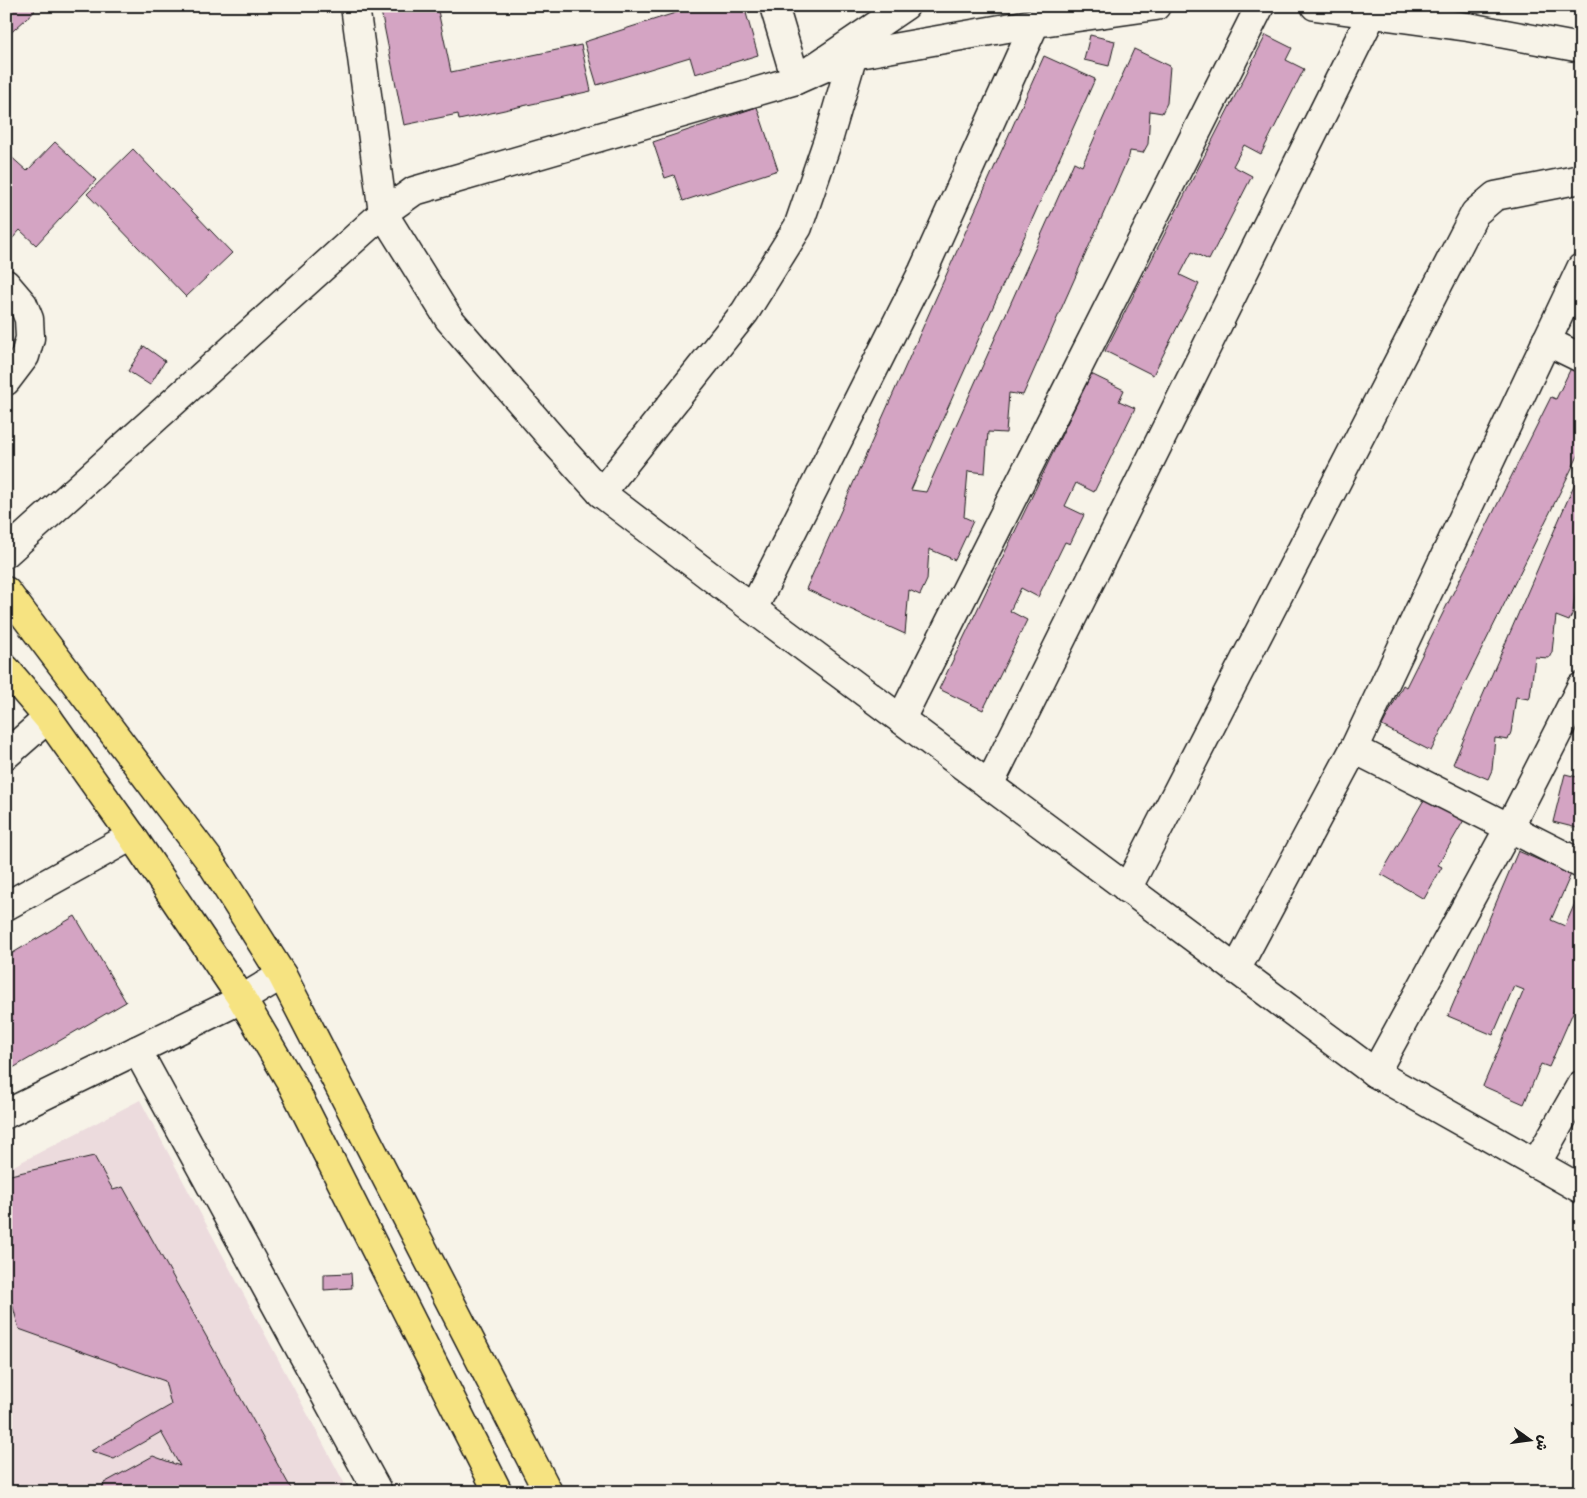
<svg xmlns="http://www.w3.org/2000/svg" width="1587" height="1498" viewBox="0 0 1587 1498" font-family="'Indie Flower','Playpen Sans Arabic',sans-serif">
  <rect width="100%" height="100%" fill="#f7f3e8"/>
  <filter id="ink" filterUnits="userSpaceOnUse"><feTurbulence type="fractalNoise" baseFrequency=".02" numOctaves="2"/><feDisplacementMap in="SourceGraphic" scale="10" xChannelSelector="R" yChannelSelector="G"/><feConvolveMatrix kernelMatrix="1 2 1 2 8 2 1 2 1" color-interpolation-filters="sRGB"/></filter>
  <g filter="url(#ink)">
    <polygon fill="#ecdbdd" points="140,1100 349,1492 6,1492 6,1170"/>
    <g fill="#d4a4c3" stroke="#1c1c1c">
      <polygon points="6,6 30,6 35,11 6,37"/>
      <polygon points="380,6 437,6 451,72 581,45 591,91 459,120 458,114 404,125"/>
      <polygon points="697,6 744,6 758,55 695,74 690,57 597,85 584,42"/>
      <polygon points="1090,35 1115,41 1109,66 1084,60"/>
      <polygon points="1266,35 1292,48 1286,60 1304,69 1261,154 1244,145 1233,166 1252,176 1209,260 1192,252 1180,275 1199,284 1153,375 1105,351"/>
      <polygon points="1134,49 1170,66 1167,103 1162,113 1150,111 1148,144 1143,153 1130,151 1129,156 1023,395 1009,393 1006,433 988,432 985,473 968,471 964,517 973,521 955,560 929,549 927,580 920,595 909,590 905,634 806,589 1044,56 1095,79 911,490 926,492 1074,162 1082,166"/>
      <polygon points="757,107 778,170 683,201 674,175 665,178 653,142"/>
      <polygon points="55,142 96,180 36,245 20,230 12,239 6,234 6,156 8,154 27,171"/>
      <polygon points="133,149 232,253 186,297 87,194"/>
      <polygon points="144,346 165,361 150,385 128,371"/>
      <polygon points="1571,368 1581,373 1581,450 1431,751 1382,726 1403,685 1406,687 1551,397 1556,399"/>
      <polygon points="1091,374 1124,390 1119,401 1135,408 1094,492 1076,483 1065,506 1084,515 1070,544 1065,542 1038,597 1021,588 1010,611 1027,620 983,710 939,689"/>
      <polygon points="1581,469 1581,579 1577,578 1573,612 1569,621 1556,616 1552,652 1549,658 1535,657 1530,697 1529,699 1516,697 1511,732 1508,740 1495,738 1492,770 1488,779 1453,764"/>
      <polygon points="1581,762 1581,829 1553,822 1565,774 1577,777"/>
      <polygon points="1425,798 1464,820 1438,865 1442,867 1424,899 1381,874"/>
      <polygon points="1518,851 1571,874 1551,920 1565,926 1581,889 1581,994 1549,1067 1541,1064 1524,1104 1483,1086 1524,990 1514,986 1493,1035 1448,1016"/>
      <polygon points="75,916 126,1002 6,1072 6,957"/>
      <polygon points="94,1156 113,1190 123,1187 293,1492 101,1492 104,1483 153,1456 180,1466 161,1432 114,1459 91,1451 171,1405 165,1381 19,1329 6,1281 6,1176"/>
      <polygon points="351,1273 352,1288 324,1290 324,1274"/>
    </g>
    <g fill="none" stroke-linecap="round" stroke-linejoin="round">
      <defs>
        <g id="minor">
          <polyline points="355,6 383,213 414,191 796,80 905,6"/>
          <polyline points="774,6 796,80 853,55 1035,23 1156,6"/>
          <polyline points="1315,6 1468,27 1581,48"/>
          <polyline points="6,284 23,304 29,319 30,338 25,356 6,381"/>
          <polyline points="1546,341 1581,358"/>
          <polyline points="601,493 745,312 798,227 829,137 853,55"/>
          <polyline points="6,553 383,213 449,319 557,444 601,493 753,609 1375,1073 1581,1189"/>
          <polyline points="753,609 923,271 1035,23"/>
          <polyline points="901,719 1260,6"/>
          <polyline points="1354,749 1581,864"/>
          <polyline points="7,754 48,718"/>
          <polyline points="989,785 1372,14"/>
          <polyline points="1127,889 1475,213 1495,196 1581,179"/>
          <polyline points="6,906 132,836"/>
          <polyline points="1236,970 1354,749 1581,268"/>
          <polyline points="137,1050 378,1492"/>
          <polyline points="1375,1073 1509,828 1581,687"/>
          <polyline points="6,1114 242,999 282,975"/>
          <polyline points="1536,1164 1581,1085"/>
        </g>
        <g id="highway">
          <polyline points="6,591 210,861 282,975 548,1492"/>
          <polyline points="6,669 48,718 132,836 242,999 292,1084 498,1492"/>
        </g>
      </defs>
      <use href="#minor" stroke="#1c1c1c" stroke-width="31"/>
      <use href="#highway" stroke="#1c1c1c" stroke-width="31"/>
      <use href="#minor" stroke="#f7f3e8" stroke-width="28"/>
      <use href="#highway" stroke="#f6e381" stroke-width="28"/>
    </g>
  </g>
  <rect width="1587" height="1498" fill="none" stroke="#f7f3e8" stroke-width="25"/>
  <rect x="12" y="12" width="1562" height="1473" fill="none" stroke="#1c1c1c" stroke-width="2" filter="url(#ink)"/>
  <g transform="translate(1530 1440) rotate(104)" stroke="#f7f3e8" stroke-width="4" paint-order="stroke">
  <path d="M0-4L9 19L0 12L-9 19Z" fill="#1c1c1c"/>
  <text y="-8" font-size="14" font-weight="bold" text-anchor="middle" fill="#1c1c1c">ش</text>
  </g>
</svg>
